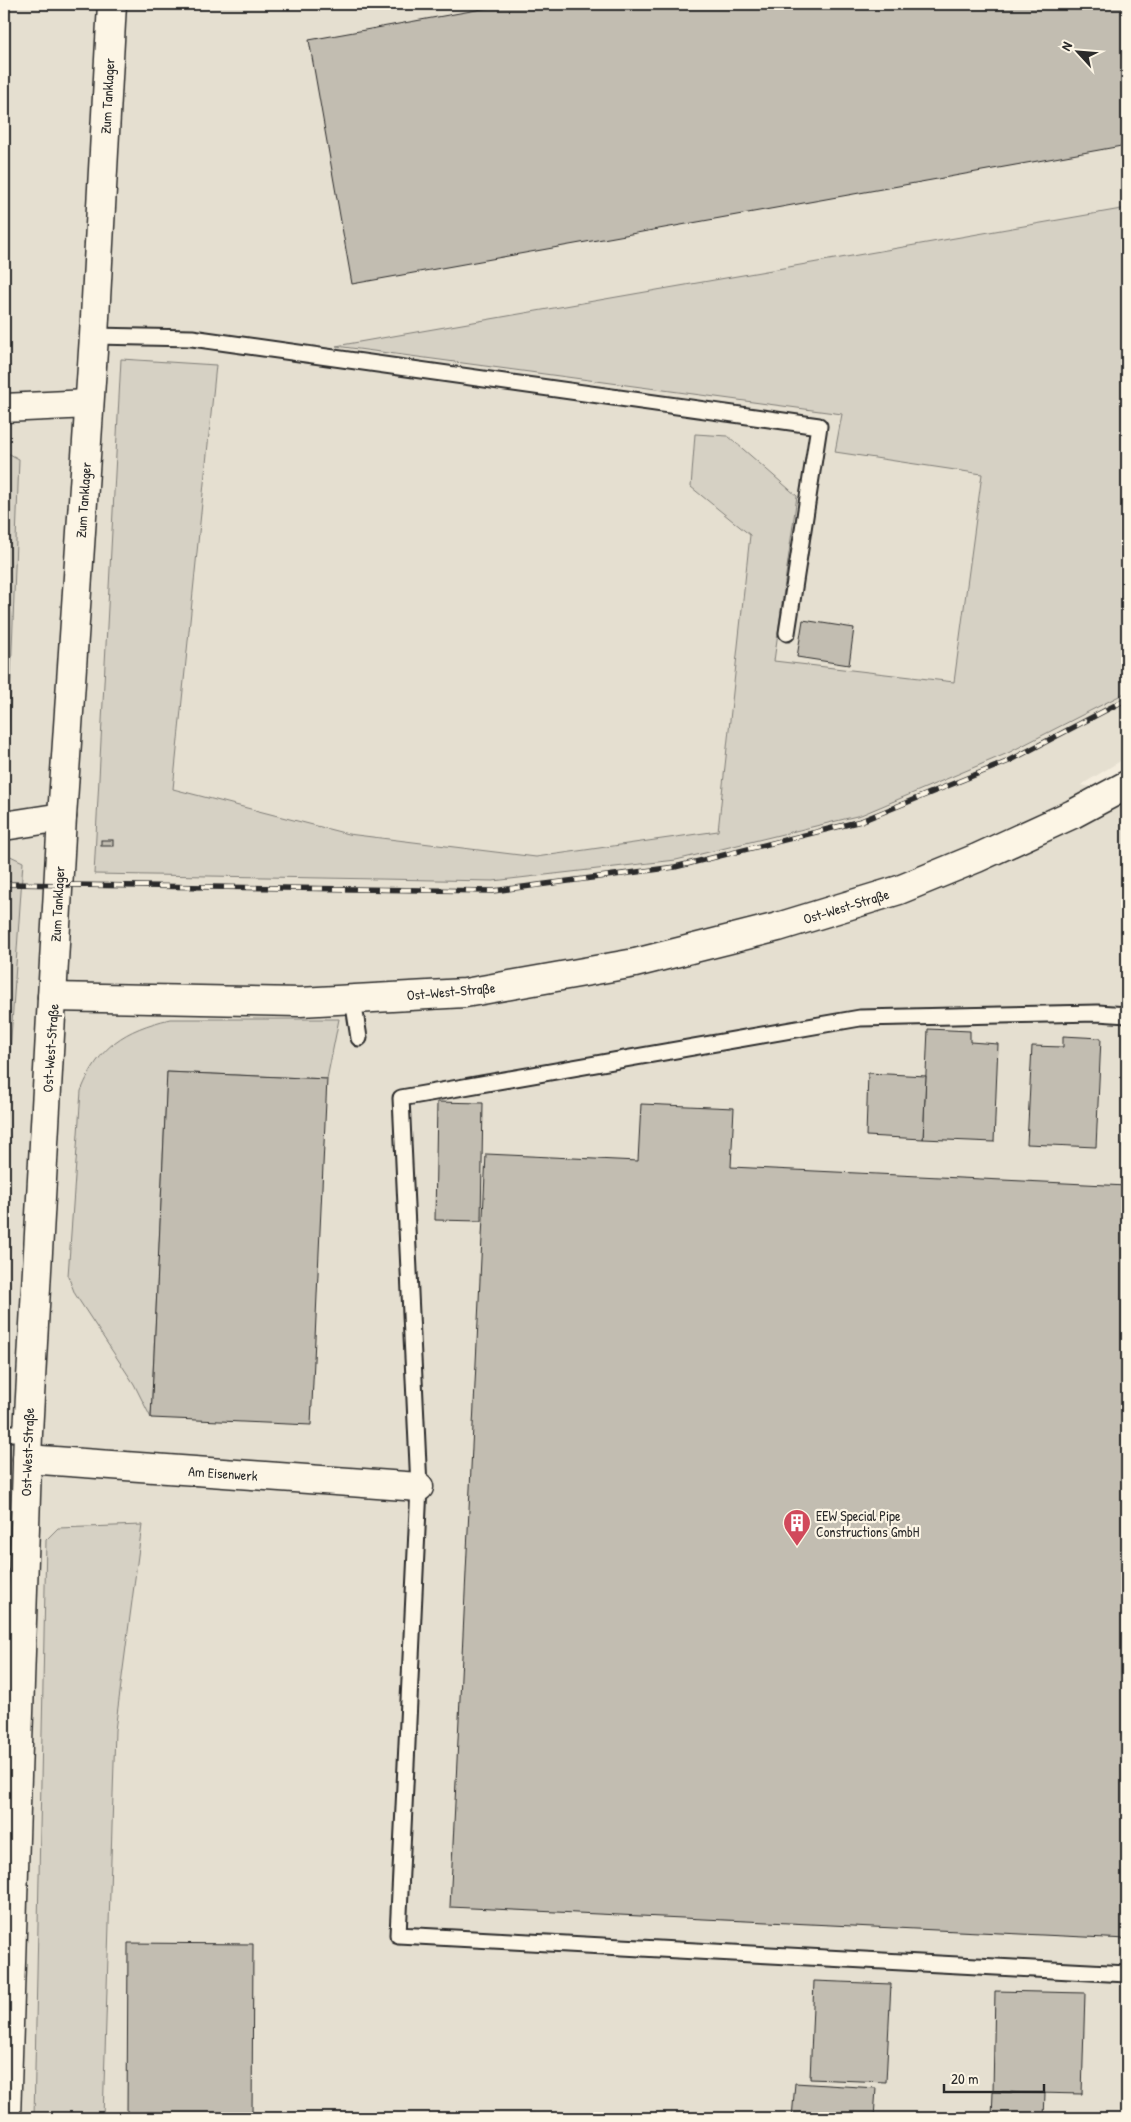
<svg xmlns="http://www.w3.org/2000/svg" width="1131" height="2122" viewBox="0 0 1131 2122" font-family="'Patrick Hand',sans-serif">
  <rect width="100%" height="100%" fill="#f4edde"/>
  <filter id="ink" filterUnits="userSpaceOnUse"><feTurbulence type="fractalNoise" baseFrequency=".02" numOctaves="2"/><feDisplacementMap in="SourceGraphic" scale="10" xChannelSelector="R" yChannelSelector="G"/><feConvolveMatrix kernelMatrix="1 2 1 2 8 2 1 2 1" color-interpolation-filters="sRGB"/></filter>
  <g filter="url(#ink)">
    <polygon fill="#e5dfd0" points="4,4 1127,4 1127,757 1081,785 1127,793 1127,2118 4,2118"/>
    <g fill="#d6d1c4" stroke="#807e78">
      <polygon points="1127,208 1127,690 1123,694 1008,753 861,815 676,860 493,881 94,874 121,359 216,365 173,789 348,834 536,857 718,831 750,535 691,487 695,434 728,436 797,496 774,661 954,682 982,474 835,452 842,414 336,346"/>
      <polygon points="4,451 19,459 6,813 4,813"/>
      <polygon points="4,853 23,862 4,1141"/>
      <path d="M170,1019H339L327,1079L167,1072L151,1418L134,1384L75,1294L68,1276L81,1091C99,1046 124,1030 170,1019Z"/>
      <polygon points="142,1525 115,1730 103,2118 34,2118 46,1540 58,1528"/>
    </g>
    <g fill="#c2bdb1" stroke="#2b2b2b">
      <polygon points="510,4 1127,4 1127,145 352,284 309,40"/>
      <polygon points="803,620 854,628 849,665 797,657"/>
      <rect x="101" y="840" width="12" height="6"/>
      <polygon points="928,1029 970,1031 970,1042 998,1044 994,1142 923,1139"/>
      <polygon points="1063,1036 1101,1038 1096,1147 1027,1144 1032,1046 1063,1047"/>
      <polygon points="1127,1061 1127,1148 1123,1148"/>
      <polygon points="167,1072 327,1079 311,1425 151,1418"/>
      <polygon points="868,1073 926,1076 923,1139 866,1136"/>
      <polygon points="437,1102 483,1103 481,1221 435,1220"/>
      <polygon points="641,1104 734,1108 731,1167 1127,1186 1127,1939 450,1907 486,1154 638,1161"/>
      <polygon points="128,1943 253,1944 252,2118 127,2118"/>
      <polygon points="814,1981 891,1984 886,2082 810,2079"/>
      <polygon points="995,1991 1085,1993 1082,2094 993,2092"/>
      <polygon points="795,2083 876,2088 874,2118 792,2118"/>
      <polygon points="993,2092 1045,2093 1044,2118 992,2118"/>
    </g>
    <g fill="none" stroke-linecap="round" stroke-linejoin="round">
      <defs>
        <g id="service">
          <polyline points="94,336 192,338 819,426 787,633"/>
          <polyline points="353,999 359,1038"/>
          <polyline points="1127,1015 1098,1013 860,1018 401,1098 419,1487 398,1935 1127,1974"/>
          <polyline points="4,1433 28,1433"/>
        </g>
        <g id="minor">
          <polyline points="4,408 89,404"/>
          <polyline points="4,826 62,817"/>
          <polyline points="52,997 300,1002 465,993 635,963 778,927 899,890 977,858 1073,814 1127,785"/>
          <polyline points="27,1459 419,1487"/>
          <polyline points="6,2118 28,1433 62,817 94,336 112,4"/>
        </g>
      </defs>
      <use href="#service" stroke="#2b2b2b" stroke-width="19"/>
      <use href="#minor" stroke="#2b2b2b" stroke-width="31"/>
      <use href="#service" stroke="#fcf5e5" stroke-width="15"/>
      <use href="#minor" stroke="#fcf5e5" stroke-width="28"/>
      <defs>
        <polyline id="rail" points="4,884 493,891 675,867 861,821 1009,761 1127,699"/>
      </defs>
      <use href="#rail" stroke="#2b2b2b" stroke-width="5.5"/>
      <use href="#rail" stroke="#fcf5e5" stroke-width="4" stroke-dasharray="11" stroke-linecap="butt"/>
    </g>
  </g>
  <defs>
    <symbol id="building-pin" viewBox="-11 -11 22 30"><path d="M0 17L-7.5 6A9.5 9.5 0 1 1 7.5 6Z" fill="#d1495b" stroke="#fcf5e5"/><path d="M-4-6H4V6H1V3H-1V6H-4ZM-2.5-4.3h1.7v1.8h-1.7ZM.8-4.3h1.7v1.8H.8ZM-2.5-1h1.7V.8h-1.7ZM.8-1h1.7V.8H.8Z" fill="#fff"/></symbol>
  </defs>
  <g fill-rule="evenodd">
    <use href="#building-pin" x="781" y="1507" width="32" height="43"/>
  </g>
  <g text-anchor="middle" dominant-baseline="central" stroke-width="4.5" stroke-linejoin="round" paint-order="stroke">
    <g font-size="14" fill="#2b2b2b" stroke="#fcf5e5">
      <text transform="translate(107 96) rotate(-87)">Zum Tanklager</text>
      <text transform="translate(83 500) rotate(-86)">Zum Tanklager</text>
      <text transform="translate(57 904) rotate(-87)">Zum Tanklager</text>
      <text transform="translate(846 906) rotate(-17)">Ost-West-Straße</text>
      <text transform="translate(451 991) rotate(-5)">Ost-West-Straße</text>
      <text transform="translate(50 1048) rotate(-86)">Ost-West-Straße</text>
      <text transform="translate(27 1452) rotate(-88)">Ost-West-Straße</text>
      <text transform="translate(223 1473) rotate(4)">Am Eisenwerk</text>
    </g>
    <g font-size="14" fill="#2b2b2b" stroke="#fcf5e5" text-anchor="start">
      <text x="816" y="1515">EEW Special Pipe<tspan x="816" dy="16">Constructions GmbH</tspan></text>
    </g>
  </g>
  <rect width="1131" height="2122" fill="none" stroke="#fcf5e5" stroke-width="20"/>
  <rect x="10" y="10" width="1111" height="2102" fill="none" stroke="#2b2b2b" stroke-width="2" filter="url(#ink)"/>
  <g transform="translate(1078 52) rotate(296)" stroke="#fcf5e5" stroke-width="4" paint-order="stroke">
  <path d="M0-4L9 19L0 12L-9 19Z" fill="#2b2b2b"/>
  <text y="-8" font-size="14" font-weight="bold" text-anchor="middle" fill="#2b2b2b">N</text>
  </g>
  <path d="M944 2084v8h100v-8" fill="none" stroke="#2b2b2b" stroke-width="2.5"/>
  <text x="951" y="2084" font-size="15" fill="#2b2b2b" stroke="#fcf5e5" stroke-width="4" paint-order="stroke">20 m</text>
</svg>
